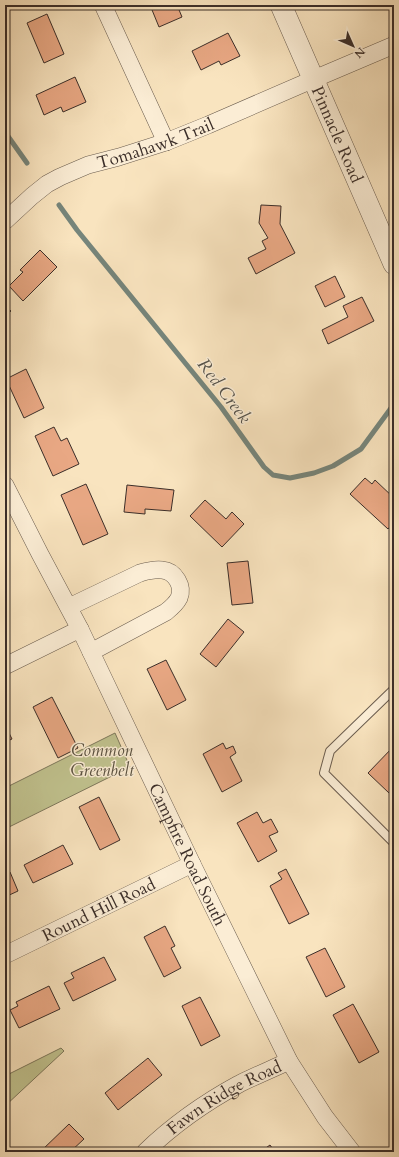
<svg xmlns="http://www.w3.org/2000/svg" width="399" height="1157" viewBox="0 0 399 1157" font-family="Cardo,serif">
  <rect width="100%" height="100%" fill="#f9e4bf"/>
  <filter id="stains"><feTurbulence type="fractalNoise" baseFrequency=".005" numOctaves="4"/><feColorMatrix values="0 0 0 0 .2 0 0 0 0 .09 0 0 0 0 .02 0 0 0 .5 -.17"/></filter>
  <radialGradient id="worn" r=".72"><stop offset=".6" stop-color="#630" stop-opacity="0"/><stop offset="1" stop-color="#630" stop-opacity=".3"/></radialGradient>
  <g fill="#c1c38f" stroke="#7e785c">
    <polygon points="115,733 130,767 5,829 5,788"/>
    <polygon points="61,1048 64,1051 5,1106 5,1076"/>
  </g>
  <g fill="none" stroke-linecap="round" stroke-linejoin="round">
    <g stroke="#76857b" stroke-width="5">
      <polyline points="5,132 27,163"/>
      <polyline points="59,205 77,230 221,407 264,467 273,475 290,478 314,473 333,466 361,449 394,404"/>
    </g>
  </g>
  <g fill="#e9a884" stroke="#3b2e29">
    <polygon points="150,5 177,5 182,17 159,27"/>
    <polygon points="47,14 64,54 44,63 27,23"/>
    <polygon points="228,33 240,56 221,65 219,61 201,70 192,51"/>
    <polygon points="75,77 86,102 63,112 61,107 44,115 36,95"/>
    <polygon points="261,205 281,206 280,224 295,253 256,274 248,258 266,249 262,241 268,238 259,223"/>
    <polygon points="40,250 57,267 23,301 9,286 23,272 20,270"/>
    <polygon points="335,276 345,297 325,307 315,286"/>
    <polygon points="362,297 374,321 328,344 322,330 348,317 343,306"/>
    <polygon points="5,305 11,311 5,317"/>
    <polygon points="26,369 44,408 24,418 6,379"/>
    <polygon points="54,427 61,441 67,438 79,464 53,476 35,436"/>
    <polygon points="365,478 372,484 375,480 394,498 394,522 388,529 350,494"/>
    <polygon points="86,484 108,534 83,545 61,495"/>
    <polygon points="127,485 174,490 171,511 145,509 145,514 124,512"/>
    <polygon points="205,500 226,519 232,512 244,524 222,547 190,516"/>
    <polygon points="248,561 253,603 232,605 227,563"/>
    <polygon points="228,619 244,632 216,667 200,654"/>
    <polygon points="166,660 186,700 167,710 147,669"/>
    <polygon points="52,697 78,748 58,758 33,707"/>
    <polygon points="5,725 12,739 5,742"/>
    <polygon points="223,743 226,749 233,746 236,753 230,757 242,781 222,792 203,754"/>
    <polygon points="394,746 394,788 389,793 368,773"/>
    <polygon points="99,797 120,840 100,850 79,807"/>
    <polygon points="257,812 263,823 271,819 278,832 269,836 277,851 258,862 237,823"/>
    <polygon points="63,845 73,864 33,883 24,865"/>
    <polygon points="286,869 309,914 289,924 270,886 282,879 278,873"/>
    <polygon points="10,872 18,891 5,897 5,875"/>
    <polygon points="165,926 175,946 171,948 181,968 164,977 144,937"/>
    <polygon points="325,948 345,987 326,997 306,957"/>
    <polygon points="104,957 116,980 73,1001 64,983 74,978 71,973"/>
    <polygon points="49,986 60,1009 19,1028 10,1010 18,1006 16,1002"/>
    <polygon points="200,997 220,1036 201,1046 182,1006"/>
    <polygon points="353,1004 379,1052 359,1063 333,1015"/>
    <polygon points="148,1058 162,1075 118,1110 105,1093"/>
    <polygon points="69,1124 84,1139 70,1152 40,1152"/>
    <polygon points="270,1145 275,1152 260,1152"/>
  </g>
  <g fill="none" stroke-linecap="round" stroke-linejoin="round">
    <defs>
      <polyline id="service" points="394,689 330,751 324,773 394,843"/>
      <g id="minor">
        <polyline points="103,5 166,142"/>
        <path id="s1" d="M5,221L32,196L47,184L60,177L88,165L119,157L166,142L208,125L314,79L394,45"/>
        <path id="s2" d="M5,485L40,554L80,629L192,864L289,1061L325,1117L352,1152"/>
        <path d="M69,607L140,573C147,571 154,569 162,570C175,571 184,586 179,598C176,604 171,608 166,612L91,652"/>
        <polyline points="5,666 80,629"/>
        <path id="s3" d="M5,955L192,864"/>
        <path id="s4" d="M145,1152C173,1125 204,1103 239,1084C255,1076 272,1069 289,1061"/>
      </g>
      <g id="tertiary">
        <path id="s5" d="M281,5L394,264"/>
      </g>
    </defs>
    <use href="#service" stroke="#6a5c4e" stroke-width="10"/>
    <use href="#minor" stroke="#6a5c4e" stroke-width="18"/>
    <use href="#tertiary" stroke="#6a5c4e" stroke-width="22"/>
    <use href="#service" stroke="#fbedd5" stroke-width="8"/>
    <use href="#minor" stroke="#fbedd5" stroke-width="17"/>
    <use href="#tertiary" stroke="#fbedd5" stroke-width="21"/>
  </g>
  <g text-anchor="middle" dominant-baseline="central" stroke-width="3" stroke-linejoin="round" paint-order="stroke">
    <g font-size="17" fill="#3b2e29" stroke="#fbedd5">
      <text stroke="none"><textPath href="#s5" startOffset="141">Pinnacle Road</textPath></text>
      <text stroke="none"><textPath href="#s1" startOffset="172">Tomahawk Trail</textPath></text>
      <text stroke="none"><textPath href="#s2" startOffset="412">Campfire Road South</textPath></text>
      <text stroke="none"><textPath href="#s3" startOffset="104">Round Hill Road</textPath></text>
      <text stroke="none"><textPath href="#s4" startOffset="97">Fawn Ridge Road</textPath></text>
    </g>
    <g font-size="17" font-style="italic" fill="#5c5342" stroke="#fbedd5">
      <text x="102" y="750">Common<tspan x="102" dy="20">Greenbelt</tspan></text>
    </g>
    <g font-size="18" font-style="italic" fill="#54524b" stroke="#fbedd5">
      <text transform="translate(224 391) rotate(53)">Red Creek</text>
    </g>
  </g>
  <rect width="399" height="1157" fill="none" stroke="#f9e4bf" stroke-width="20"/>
  <rect x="6" y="6" width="387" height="1145" fill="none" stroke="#3b2e29" stroke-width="2"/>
  <rect x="10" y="10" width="379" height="1137" fill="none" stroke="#3b2e29"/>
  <g transform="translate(353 46) rotate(135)" stroke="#fbedd5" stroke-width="3" paint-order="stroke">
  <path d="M0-3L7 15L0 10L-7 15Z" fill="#3b2e29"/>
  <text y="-6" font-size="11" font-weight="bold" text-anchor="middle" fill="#3b2e29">N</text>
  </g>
  <rect width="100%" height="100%" filter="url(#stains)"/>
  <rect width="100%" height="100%" fill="url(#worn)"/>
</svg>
